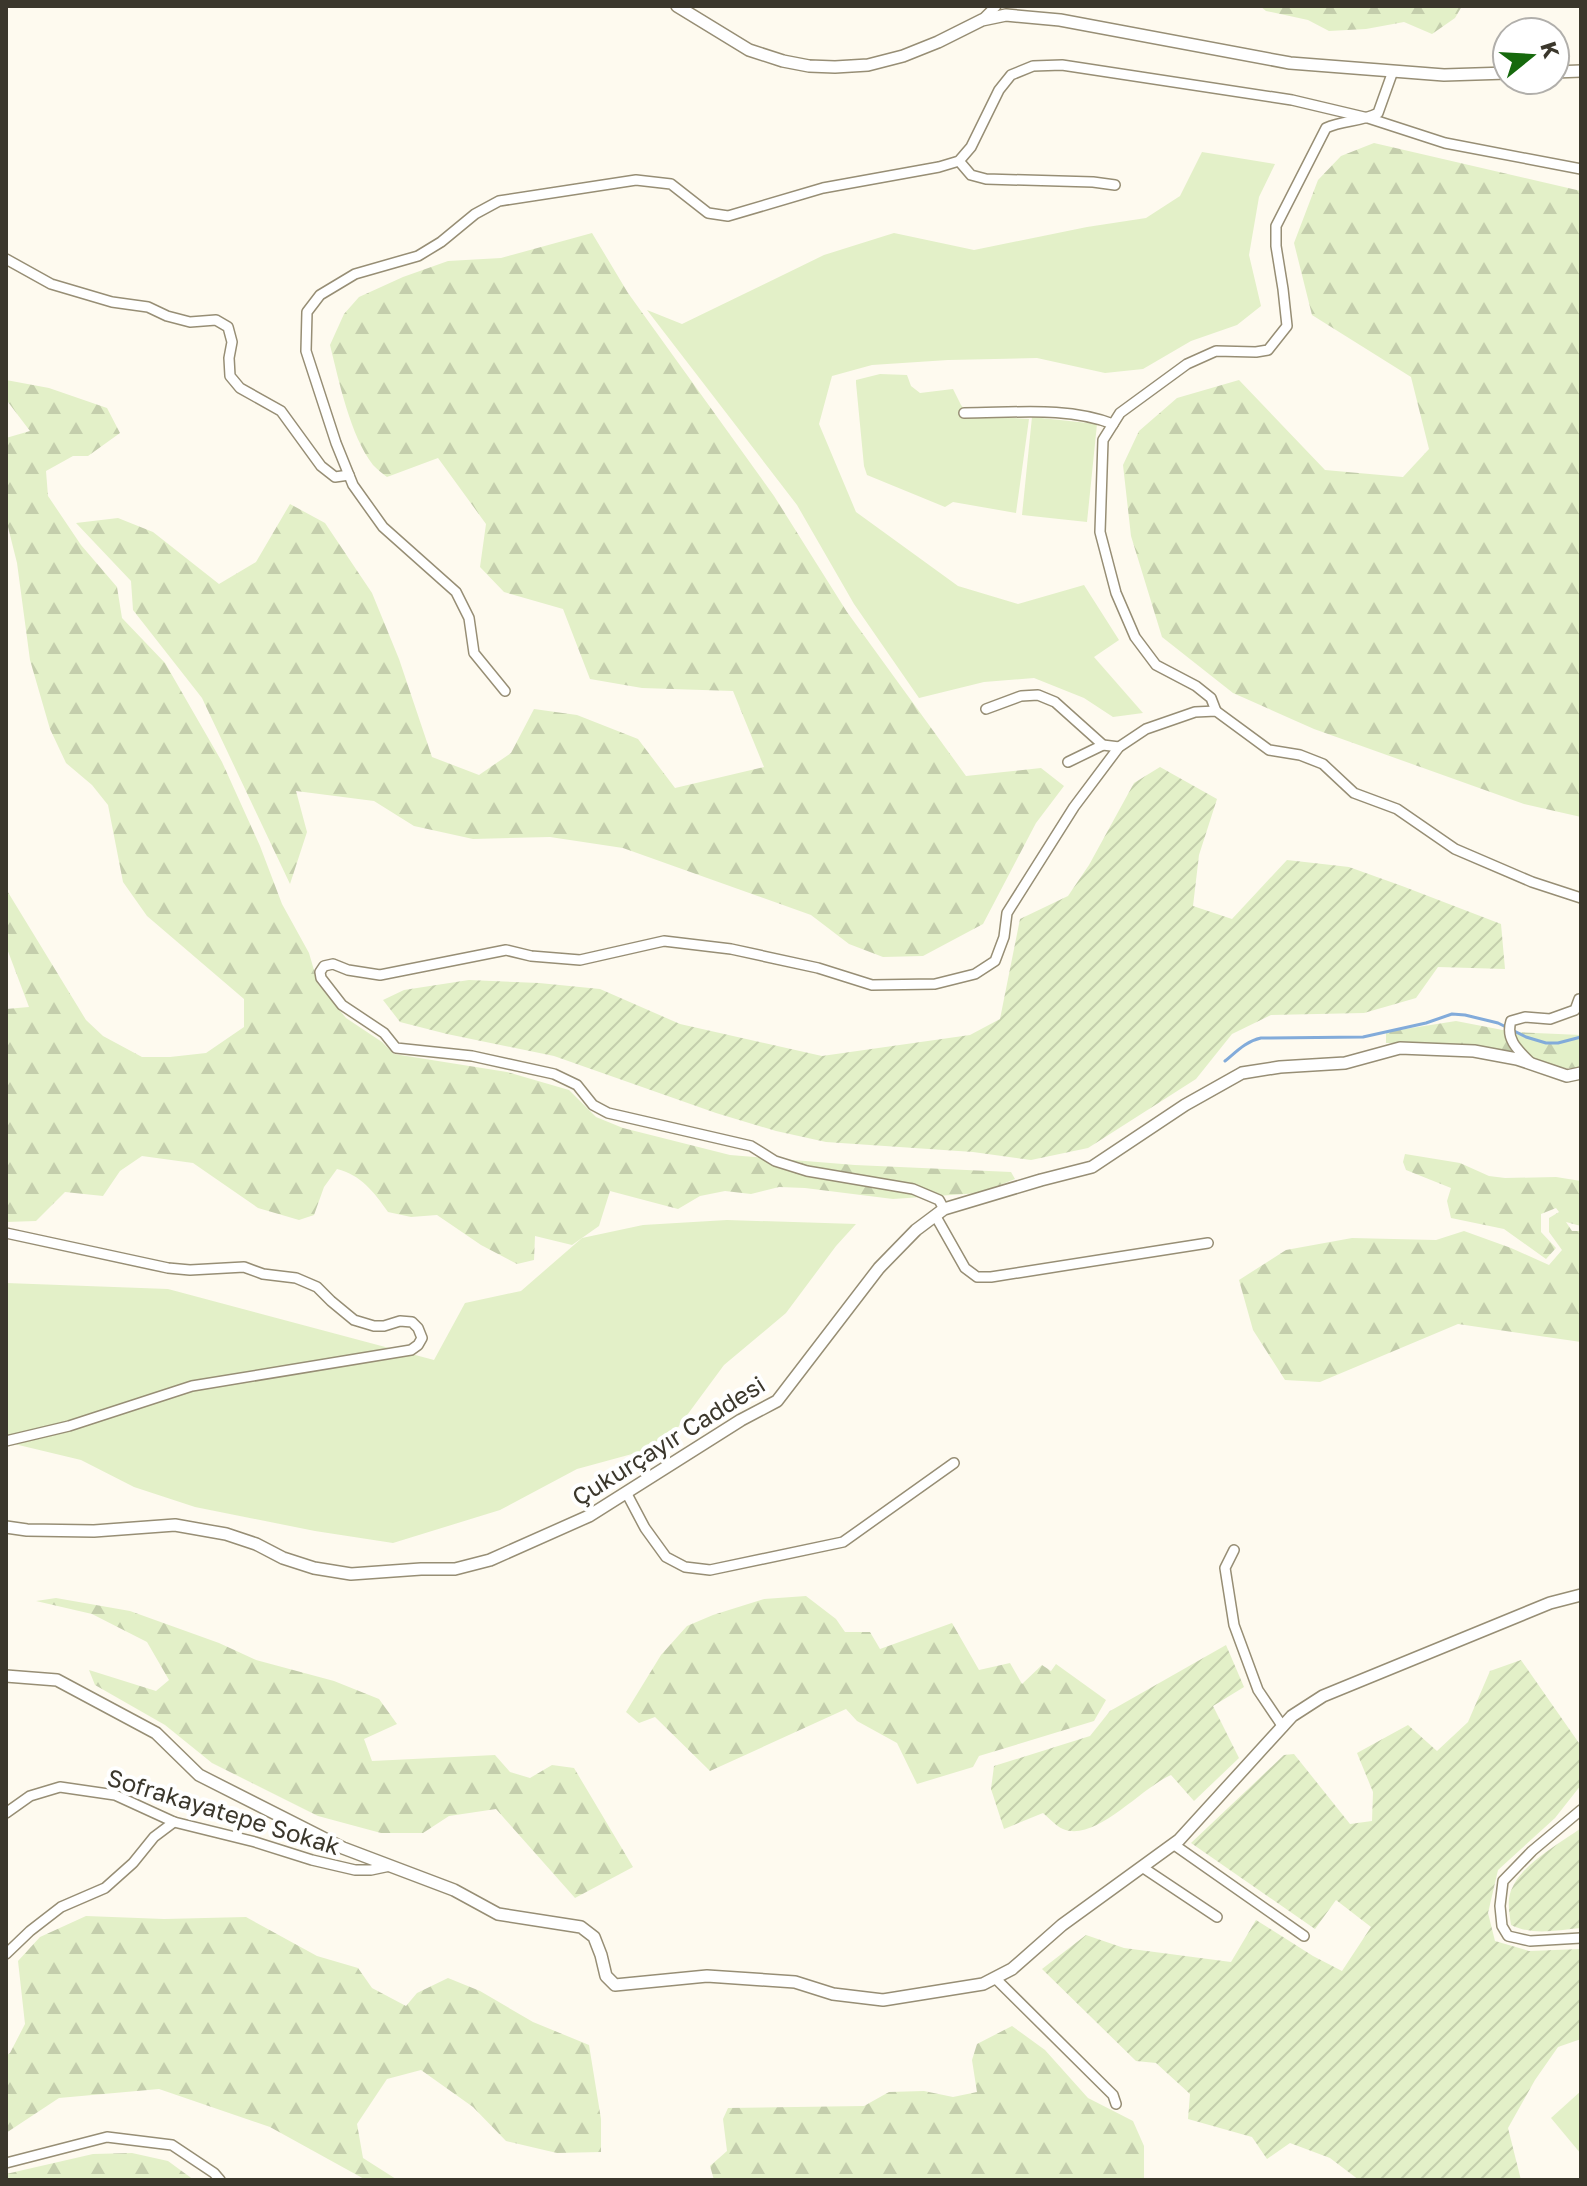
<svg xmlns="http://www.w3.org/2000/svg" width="1587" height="2186" viewBox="0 0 1587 2186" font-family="'Golos Text',sans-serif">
  <defs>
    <pattern id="forest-firs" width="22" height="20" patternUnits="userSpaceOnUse" patternTransform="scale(2)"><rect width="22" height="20" fill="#e3f0c8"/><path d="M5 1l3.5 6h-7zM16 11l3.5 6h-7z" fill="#c4ceac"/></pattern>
    <pattern id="garden-furrows" width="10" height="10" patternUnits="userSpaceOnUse" patternTransform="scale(2)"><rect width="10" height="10" fill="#e3f0c8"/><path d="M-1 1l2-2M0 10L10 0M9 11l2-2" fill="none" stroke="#c4ceac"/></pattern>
  </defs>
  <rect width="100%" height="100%" fill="#fefaef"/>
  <g fill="#e3f0c8">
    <polygon points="1202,152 1275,164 1259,197 1249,255 1261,306 1237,325 1191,341 1143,369 1105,373 1037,358 948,360 872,365 832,376 819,424 856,512 958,586 1018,604 1084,585 1119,640 1094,657 1143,713 1113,717 1084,698 1034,678 984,682 919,698 854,604 797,505 647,310 682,324 824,255 894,233 974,250 1087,227 1146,218 1180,196"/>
    <polygon points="880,374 907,375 911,386 920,393 953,389 961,405 969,415 1029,419 1016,513 953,502 945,507 867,475 864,466 856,383 856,380"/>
    <polygon points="1032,417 1097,424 1087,522 1022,515"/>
    <polygon points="727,1220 856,1224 836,1246 786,1313 724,1365 665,1445 577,1469 500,1510 393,1543 315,1531 195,1507 134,1487 81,1460 6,1442 6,1283 168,1289 434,1360 465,1303 521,1291 582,1238 643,1225"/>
    <polygon points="1581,2091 1581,2154 1551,2118"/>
  </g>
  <g fill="url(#forest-firs)">
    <polygon points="1260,6 1462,6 1455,18 1432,34 1404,22 1366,29 1329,31 1308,20 1266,11"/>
    <polygon points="1374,143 1581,191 1581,817 1524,804 1314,729 1233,693 1162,637 1131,536 1123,465 1139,431 1177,398 1239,380 1325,470 1403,477 1429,449 1411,377 1312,315 1294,243 1318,180 1341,156"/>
    <path d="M592,233L628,293L774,496L847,612L966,776L1041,768L1064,786L1036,823L983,924L923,956L883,957L849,944L811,915L623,848L550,837L473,839L414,826L374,801L296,791L307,832L290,884L202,698L133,610L131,581L76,523L118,518L153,532L219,584L256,562L290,504L325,523L372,593L399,659L432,757L479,775L511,753L534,709L577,715L638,739L675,788L764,767L733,691L642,688L590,679L563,609L504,592L480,567L486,524L438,458L387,477C383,474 377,469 373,465C350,435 339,381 330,345L344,314L359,297L403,277L448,261L501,258Z"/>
    <path d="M6,380L49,388L107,408L120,433L88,456H73L46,471L48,496L81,545L117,587L122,618L165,663L222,762L260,846L282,904L309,953L318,984L346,1018L382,1042L394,1054L507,1072L569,1090L596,1117L623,1128L730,1155L855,1165L1011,1172L1015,1179L980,1193L893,1199L805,1188L779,1187L751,1194L725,1191L700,1196L678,1209L610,1191L599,1226L572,1245L535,1236L534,1260L517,1264L481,1245L437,1215L411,1217L388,1212C374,1192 361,1175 337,1169L324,1187L314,1215L299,1220L258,1208L193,1163L142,1156L120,1171L103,1196L65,1192L36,1221L6,1222V1009L29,1007L6,946V889L86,1020L103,1036L142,1057H170L206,1053L244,1027V999L147,916L123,882L108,805L92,785L66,763L50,729L30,660L17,563L6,519V438L30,431L8,402Z"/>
    <path d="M1456,1021L1513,1032L1581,1035V1068C1554,1071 1529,1057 1503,1051C1465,1042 1425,1043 1386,1043V1032Z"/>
    <polygon points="1405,1154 1460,1163 1489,1176 1505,1178 1556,1177 1581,1181 1581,1226 1566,1222 1572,1231 1581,1231 1581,1342 1458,1324 1320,1382 1285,1380 1253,1330 1239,1280 1286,1250 1352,1238 1436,1240 1464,1231 1511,1248 1549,1265 1562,1250 1549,1232 1549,1218 1559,1212 1556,1208 1541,1214 1541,1232 1556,1248 1546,1259 1504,1229 1451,1218 1447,1201 1451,1188 1406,1170 1403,1162"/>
    <polygon points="806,1596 836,1619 845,1632 870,1632 880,1649 952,1623 979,1670 1010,1663 1022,1684 1042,1665 1051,1671 1056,1664 1106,1700 1094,1721 979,1756 973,1767 917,1784 897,1743 857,1721 846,1709 710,1771 655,1717 639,1723 626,1712 661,1655 687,1626 713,1615 764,1599"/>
    <polygon points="56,1598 130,1611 219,1643 256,1660 334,1681 379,1699 397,1724 364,1739 372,1761 495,1755 510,1772 530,1778 552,1765 574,1768 633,1867 575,1898 496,1809 449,1816 423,1833 381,1833 318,1816 212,1763 165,1725 95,1685 89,1670 156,1691 169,1680 147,1642 92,1614 36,1601"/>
    <polygon points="86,1916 164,1919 246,1917 317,1956 358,1968 372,1988 406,2006 417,1993 448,1978 480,1991 533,2022 589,2045 601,2119 601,2152 557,2153 506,2141 473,2107 421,2070 387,2079 357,2124 363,2158 396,2179 441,2178 443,2180 366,2180 270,2127 159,2089 59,2098 6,2133 6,2056 10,2053 25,2024 18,1961 40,1937"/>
    <polygon points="1012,2026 1045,2050 1088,2098 1133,2121 1144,2146 1144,2180 714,2180 710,2166 727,2151 723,2119 728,2108 864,2106 889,2092 924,2091 953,2097 977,2092 972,2060 977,2044"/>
    <polygon points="132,2153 168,2161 194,2180 6,2180 6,2174 93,2154"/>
  </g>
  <g fill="url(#garden-furrows)">
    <polygon points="1160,767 1217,799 1199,855 1193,906 1232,919 1287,860 1349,867 1402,886 1501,924 1505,969 1438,967 1416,998 1364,1013 1271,1015 1232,1034 1196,1079 1088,1148 1031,1160 973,1152 826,1142 776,1131 716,1113 554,1056 447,1034 400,1022 383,1000 404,990 469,980 539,983 600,989 680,1024 822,1056 970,1035 1000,1019 1020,919 1068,896 1089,865 1134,783"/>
    <path d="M1226,1645L1244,1687L1213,1706L1239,1758L1194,1801L1171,1775C1142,1787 1095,1843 1063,1829C1056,1826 1049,1818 1043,1813L1004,1829L991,1789L994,1766L1090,1736L1110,1711Z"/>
    <polygon points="1521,1660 1581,1746 1581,1785 1555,1818 1498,1870 1488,1913 1495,1941 1529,1951 1581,1949 1581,2039 1558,2047 1535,2080 1508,2128 1521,2180 1359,2180 1330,2158 1290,2143 1267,2159 1252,2137 1188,2119 1190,2094 1156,2063 1136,2061 1042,1969 1086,1935 1124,1948 1231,1962 1256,1920 1313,1956 1342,1971 1371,1927 1336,1900 1315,1929 1191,1843 1284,1755 1294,1754 1350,1824 1372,1821 1373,1792 1357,1753 1408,1725 1437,1751 1468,1722 1490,1671"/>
    <path d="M1581,1828V1928C1556,1930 1534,1936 1511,1925C1510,1917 1508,1907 1509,1899C1513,1868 1558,1845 1581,1828Z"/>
  </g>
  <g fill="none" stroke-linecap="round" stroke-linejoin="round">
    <path stroke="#82abda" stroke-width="3" d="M1225,1061C1236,1052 1246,1041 1261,1038L1363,1037L1426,1023L1452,1014L1465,1015L1498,1023L1526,1037L1546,1043H1558L1581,1037"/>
    <defs>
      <g id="minor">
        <polyline points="982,20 996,6"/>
        <polyline points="959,161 971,175 986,179 1093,182 1115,185"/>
        <polyline points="6,259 51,284 112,302 148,307 167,316 190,322 216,320 228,327 232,342 229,358 230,376 240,388 281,411 321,466 335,477 349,475"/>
        <path d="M964,413C1013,413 1067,406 1113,424"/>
        <polyline points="505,691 474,653 469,618 456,592 383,527 353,485 336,443 306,351 307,312 320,295 355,274 418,256 441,242 475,214 499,201 636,180 671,184 708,213 728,216 823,188 939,167 959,161 971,147 999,90 1011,75 1033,66 1062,65 1292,100 1368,118 1445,143 1581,169"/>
        <polyline points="986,709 1021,696 1038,695 1055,702 1103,745 1119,747"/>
        <path d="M1216,711L1211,698L1196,686L1156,665L1135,637L1116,593L1100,532L1103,440L1120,413L1187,364L1216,351L1256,352L1268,350L1287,326L1283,289L1276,246V226L1326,128C1343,120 1361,122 1378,113L1393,71"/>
        <polyline points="1068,762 1103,745"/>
        <path d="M1532,1064C1519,1051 1505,1040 1511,1021L1525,1017L1550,1019L1575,1010L1579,999"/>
        <polyline points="944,1209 939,1200 913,1189 807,1171 775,1161 751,1146 608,1113 593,1105 577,1085 554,1074 472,1056 396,1048 384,1033 342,1005 321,978 320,972 324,966 333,964 348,970 380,975 506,950 531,956 580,960 664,941 731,949 818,968 872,985 935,984 975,974 995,961 1004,937 1007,913 1074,807 1119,747 1146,729 1195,712 1216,711 1269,750 1300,755 1323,764 1354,793 1397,809 1455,849 1532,882 1581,898"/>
        <polyline points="935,1215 965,1268 977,1277 991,1277 1208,1243"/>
        <polyline points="6,1233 168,1268 190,1270 244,1267 263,1274 296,1278 317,1287 331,1301 354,1320 374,1326 384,1326 400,1321 412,1322 418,1328 422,1338 418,1345 411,1350 192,1386 69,1426 6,1441"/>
        <polyline points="627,1494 645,1528 666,1557 685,1567 710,1570 843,1542 954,1463"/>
        <polyline points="1234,1550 1225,1568 1234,1625 1258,1690 1283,1727"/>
        <polyline points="1581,1810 1532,1851 1503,1881 1500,1906 1502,1926 1508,1936 1530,1941 1581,1938"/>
        <polyline points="6,1813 30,1796 60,1787 115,1795 174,1822 255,1842 312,1860 355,1870 371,1870 390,1866"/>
        <polyline points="1173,1844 1304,1936"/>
        <polyline points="1142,1867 1217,1917"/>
        <polyline points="6,1954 30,1931 61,1907 105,1888 133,1863 154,1837 174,1822"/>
        <polyline points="995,1978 1113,2095 1116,2104"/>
        <polyline points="6,2163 107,2137 172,2145 214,2173 220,2180"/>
      </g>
      <g id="tertiary">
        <polyline points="677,6 749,50 783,61 809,66 835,67 868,65 903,56 938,42 982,20 1006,15 1060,20 1290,63 1444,75 1507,73"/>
        <polyline points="1555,72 1581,71"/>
        <polyline points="6,1527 27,1530 94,1531 175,1525 226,1534 256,1544 283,1558 314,1568 351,1574 421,1569 455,1569 490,1560 589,1516 741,1420 777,1401 879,1268 916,1230 944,1209 1041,1180 1092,1167 1185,1105 1242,1073 1280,1067 1345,1063 1400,1048 1474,1051 1517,1059 1567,1076 1581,1073"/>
        <polyline points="6,1676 57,1680 156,1733 199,1775 343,1848 454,1890 498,1914 581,1927 594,1937 601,1955 606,1976 615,1985 707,1976 795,1982 833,1994 883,2000 983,1984 1012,1969 1062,1925 1179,1840 1292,1716 1323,1696 1550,1603 1581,1595"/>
      </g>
    </defs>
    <use href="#minor" stroke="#978e75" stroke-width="12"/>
    <use href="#tertiary" stroke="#978e75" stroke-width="14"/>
    <use href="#minor" stroke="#fff" stroke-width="9"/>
    <use href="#tertiary" stroke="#fff" stroke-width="11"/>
  </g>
  <g text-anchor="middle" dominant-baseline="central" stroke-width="8" stroke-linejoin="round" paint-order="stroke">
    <g font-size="24" fill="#3b372c" stroke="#fff">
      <text transform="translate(668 1440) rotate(-32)">Çukurçayır Caddesi</text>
      <text transform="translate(224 1811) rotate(17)">Sofrakayatepe Sokak</text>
    </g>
  </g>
  <rect width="1587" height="2186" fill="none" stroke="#3b372c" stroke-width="16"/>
  <g transform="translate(1531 56) rotate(72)"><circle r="38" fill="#ffffff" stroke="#b1afab" stroke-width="2"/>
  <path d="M0-6L14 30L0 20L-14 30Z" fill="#16690d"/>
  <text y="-12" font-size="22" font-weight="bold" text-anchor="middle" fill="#3b372c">K</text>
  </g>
</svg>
